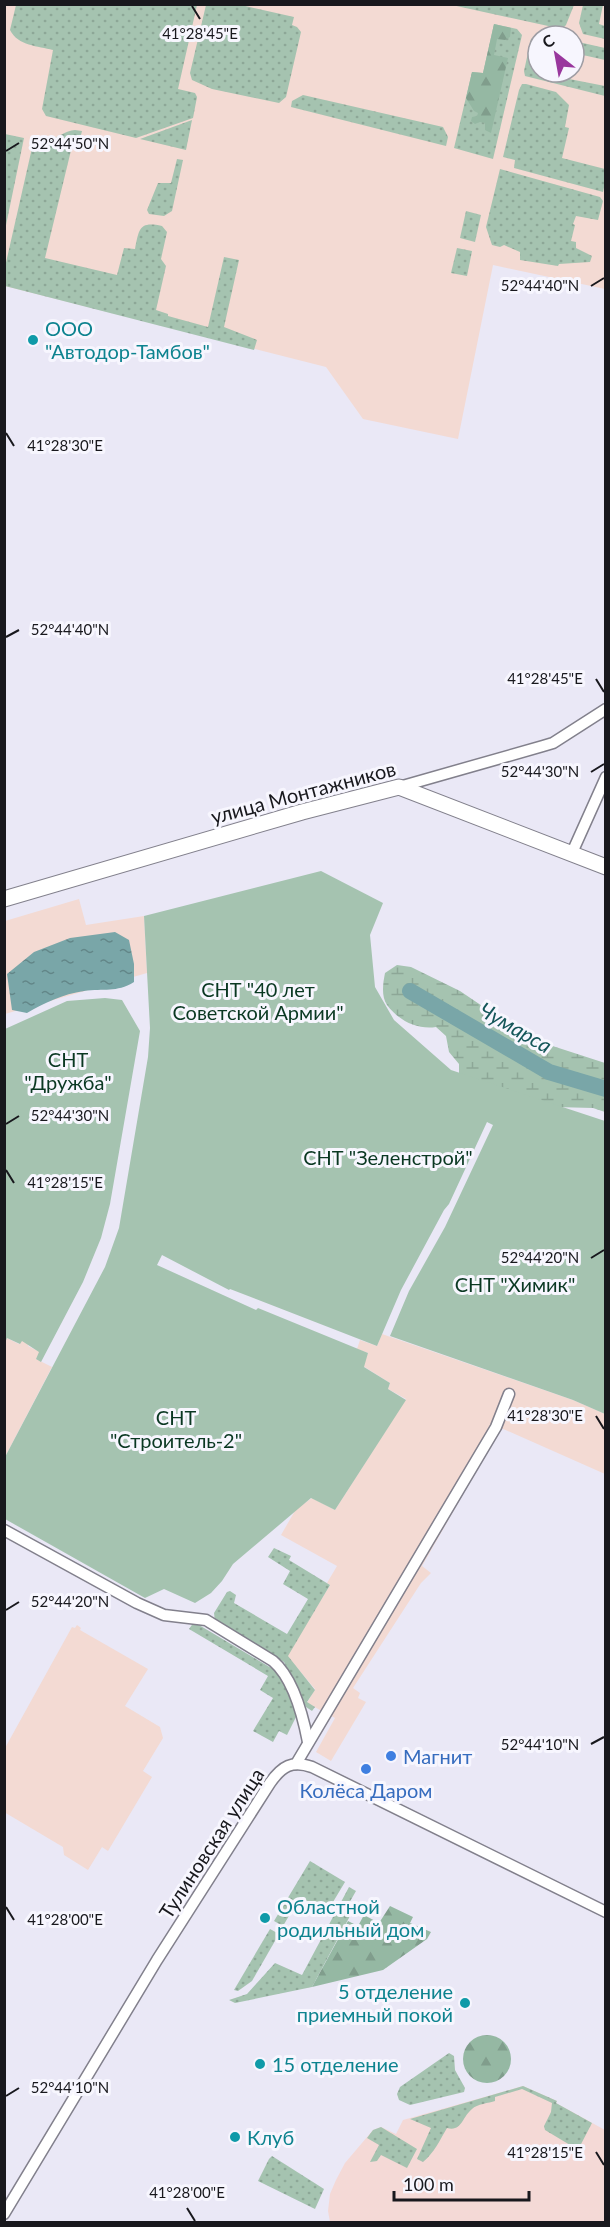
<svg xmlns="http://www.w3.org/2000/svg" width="610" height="2227" viewBox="0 0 610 2227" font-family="Lato,sans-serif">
  <defs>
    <pattern id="grass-dots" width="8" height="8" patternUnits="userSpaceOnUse" patternTransform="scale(1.5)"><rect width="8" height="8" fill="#a5c3b0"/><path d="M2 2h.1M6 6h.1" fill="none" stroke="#8da797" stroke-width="1.8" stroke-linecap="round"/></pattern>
    <pattern id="forest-firs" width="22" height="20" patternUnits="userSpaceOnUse" patternTransform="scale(1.5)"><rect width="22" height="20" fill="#95b8a3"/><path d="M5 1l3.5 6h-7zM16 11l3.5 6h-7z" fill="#809d8c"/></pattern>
    <pattern id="wetland-marsh" width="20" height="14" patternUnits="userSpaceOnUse" patternTransform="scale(1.5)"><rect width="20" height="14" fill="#a5c3b0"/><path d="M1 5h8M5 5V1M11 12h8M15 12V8" fill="none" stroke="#8da797"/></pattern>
    <pattern id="water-ripples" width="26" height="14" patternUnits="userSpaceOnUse" patternTransform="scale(1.5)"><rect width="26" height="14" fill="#79a6a8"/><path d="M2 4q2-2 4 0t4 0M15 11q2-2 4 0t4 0" fill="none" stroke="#628688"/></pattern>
  </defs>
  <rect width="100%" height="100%" fill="#eae8f6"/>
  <g fill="#f3dad3" fill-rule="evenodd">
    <path d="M5,5H605V289L493,265L458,439L363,419L326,367L5,286ZM538,36H574V72H538Z"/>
    <polygon points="79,899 86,925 144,916 147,973 5,1014 5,921"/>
    <polygon points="382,1334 573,1400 605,1414 606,1472 605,1474 501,1428 422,1566 431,1573 421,1583 353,1688 360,1693 358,1698 366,1702 331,1761 316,1752 335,1718 307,1703 315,1689 287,1656 330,1585 327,1583 337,1566 281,1535 296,1509 312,1498 335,1510 406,1399 388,1389 390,1383 363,1366 368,1353 357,1349 360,1340 377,1346"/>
    <polygon points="7,1338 19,1344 22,1340 29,1344 28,1346 40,1352 36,1359 52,1367 5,1457 4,1343"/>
    <polygon points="77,1625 81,1628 80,1630 148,1669 125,1706 160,1727 163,1738 143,1771 152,1777 108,1851 102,1847 88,1870 64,1855 63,1847 4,1812 5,1748 72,1627 75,1628"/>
  </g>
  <polygon fill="#f4d9d6" points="523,2086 557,2101 556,2103 605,2130 605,2222 330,2222 328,2211 330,2194 336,2180 345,2163 373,2130 381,2127 396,2134 403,2120"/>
  <g fill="url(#grass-dots)">
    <path d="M16,5H197L178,89L195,93L197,97L193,118L136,138L46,116L42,109L53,50C38,46 18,46 10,30Z"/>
    <polygon points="206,5 241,5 294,17 292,25 297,27 301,32 286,97 279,103 212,89 192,80 190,73"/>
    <polygon points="541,5 574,5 566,25 562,29 452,5"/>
    <polygon points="583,5 603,5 599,24 605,26 605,39 583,34 579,23"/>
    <polygon points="494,24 517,29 522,35 493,159 454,148 472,72 483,73"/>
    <polygon points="539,34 550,36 538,36 538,72 560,72 559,77 605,86 605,96 525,76 524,71 531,39"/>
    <polygon points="574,41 605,48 605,60 574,53"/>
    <polygon points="522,84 526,84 556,92 569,105 565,127 569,128 562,158 605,169 605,183 603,192 514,168 515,160 503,157 519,90"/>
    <polygon points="303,95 443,127 448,137 446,146 291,107 292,101"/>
    <polygon points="192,120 186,150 140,139"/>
    <path d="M75,130L82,131L80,139L74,138L45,258L117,275L124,248L135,249C139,229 139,221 162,226L167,232L161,259L166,266L156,310L168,314V316L208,327L224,257L239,260L224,327L257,340L254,350L5,286V267L32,148C37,140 41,141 50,139C59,137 65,131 75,130Z"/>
    <polygon points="5,134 24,138 5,230 4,134"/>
    <polygon points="177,159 183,160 172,211 164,216 149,214 147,210 158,183 171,183"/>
    <polygon points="500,169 600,197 603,201 598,220 576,216 573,224 575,225 571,241 576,242 576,248 592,256 590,262 559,264 558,266 520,260 520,252 504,245 500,247 492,245 486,227"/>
    <polygon points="466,211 481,215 475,242 460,238"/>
    <polygon points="457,248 472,251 467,276 451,273"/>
    <polygon points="274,1548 291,1556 289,1560 330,1585 288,1656 315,1690 307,1702 315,1707 312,1711 306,1707 284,1662 219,1624 215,1621 214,1613 227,1592 230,1591 236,1595 234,1603 287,1634 308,1599 283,1584 290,1571 268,1557"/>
    <polygon points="194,1622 278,1672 298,1713 287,1735 279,1731 273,1742 253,1731 273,1698 260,1690 268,1676 189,1629"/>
    <polygon points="310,1861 345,1882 327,1912 300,1897 283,1926 274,1921"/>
    <polygon points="349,1887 356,1891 344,1912 350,1916 312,1987 235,2003 229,2000 247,1994 275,1963 302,1975"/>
    <polygon points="270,1929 279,1934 252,1981 238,1991 234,1990"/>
    <polygon points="449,2053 454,2056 455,2070 465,2088 464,2092 410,2105 399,2100 397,2094 400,2087"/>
    <path d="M523,2086L557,2101L556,2103L592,2123L579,2148H575L545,2130L544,2126L551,2112L552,2103L522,2089L495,2097V2101C489,2103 477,2104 472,2109C462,2117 462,2132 447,2128C440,2140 434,2153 423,2162L417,2159L431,2128L410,2119Z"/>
    <polygon points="381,2127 417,2149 407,2168 381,2155 377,2161 370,2162 379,2145 367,2138 373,2130"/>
    <polygon points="272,2156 324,2189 315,2209 258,2181 269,2159"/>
  </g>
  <g fill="url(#forest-firs)">
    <polygon points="494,24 511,28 510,37 505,40 497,39 494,55 508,58 491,133 485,130 485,123 480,122 475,124 471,121 472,117 477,116 478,113 474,111 466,98 472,72 483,73"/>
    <polygon points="390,1906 413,1917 410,1923 431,1932 427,1939 383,1970 312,1987 348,1921 358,1926 364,1915 379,1923"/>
    <circle cx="487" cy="2059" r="24"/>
  </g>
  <path fill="url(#wetland-marsh)" d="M397,965L411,967L460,991L531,1039L605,1063V1112L593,1108L485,1105L459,1089V1064L449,1052L446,1036L436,1027C418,1030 399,1021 387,1005C381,996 383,983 385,973Z"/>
  <g fill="#a5c3b0">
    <polygon points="321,871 383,903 370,935 375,987 394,1020 451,1070 605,1121 605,1414 573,1400 390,1336 409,1291 445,1227 493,1125 487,1122 449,1204 444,1210 401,1290 377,1346 230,1289 229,1290 162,1255 157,1265 256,1310 258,1308 368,1353 364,1367 390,1383 388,1389 406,1400 335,1510 311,1498 233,1564 222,1581 211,1593 195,1603 164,1589 145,1598 5,1519 5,1457 105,1267 119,1228 148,1057 150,1028 144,916"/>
    <polygon points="105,998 122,1000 140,1031 110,1204 101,1238 83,1282 41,1362 36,1359 39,1352 22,1341 20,1344 7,1338 5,1343 5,1029 67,1001"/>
  </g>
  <path fill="url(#water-ripples)" d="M115,932L129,940L134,964V982C116,993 104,988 84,991C63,994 44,1003 27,1013L12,1010L7,974L34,952L70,938Z"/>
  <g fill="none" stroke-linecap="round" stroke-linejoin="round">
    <polyline stroke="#79a6a8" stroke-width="16" points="410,991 549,1072 606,1089"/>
    <defs>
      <g id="minor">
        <polyline points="399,787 543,746 553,743 606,709"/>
        <polyline points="571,855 606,777"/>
        <path d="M4,1530L137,1603L164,1615L206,1620L273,1661C293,1678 303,1716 308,1742"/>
        <polyline points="296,1764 496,1427 509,1394"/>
        <path d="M4,2214L157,1960L270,1783C282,1766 292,1760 312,1767L606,1912"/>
      </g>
      <polyline id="secondary" points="4,899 302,812 399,787 606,867"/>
    </defs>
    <use href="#minor" stroke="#82808c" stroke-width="13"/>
    <use href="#secondary" stroke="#82808c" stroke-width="17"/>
    <use href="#minor" stroke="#fff" stroke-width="10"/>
    <use href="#secondary" stroke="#fff" stroke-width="15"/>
  </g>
  <path fill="none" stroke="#18181d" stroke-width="2" d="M192,6L200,19M6,151L19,143M591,286L604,278M6,433L14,446M6,637L19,630M596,679L604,692M591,772L604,764M6,1124L19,1116M6,1170L14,1183M591,1258L604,1250M596,1416L604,1429M6,1610L19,1602M591,1744L604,1737M6,1907L14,1920M6,2096L19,2088M596,2152L604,2165M187,2208L195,2221"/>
  <g fill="#0f9aa8" stroke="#f7f6fe" stroke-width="2">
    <circle cx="33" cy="340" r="6"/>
    <circle cx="265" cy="1918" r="6"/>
    <circle cx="465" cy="2003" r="6"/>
    <circle cx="260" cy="2064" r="6"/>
    <circle cx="235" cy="2137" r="6"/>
  </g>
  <g fill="#3f7fe0" stroke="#f7f6fe" stroke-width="2">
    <circle cx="391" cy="1756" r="6"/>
    <circle cx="366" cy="1769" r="6"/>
  </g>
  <g text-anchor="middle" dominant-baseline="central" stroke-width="6" stroke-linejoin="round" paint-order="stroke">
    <g font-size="20" fill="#0d838f" stroke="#f7f6fe" text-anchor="start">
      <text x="45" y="328">ООО<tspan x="45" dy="23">"Автодор-Тамбов"</tspan></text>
      <text x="277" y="1906">Областной<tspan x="277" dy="23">родильный дом</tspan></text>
      <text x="453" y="1991" text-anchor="end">5 отделение<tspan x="453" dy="23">приемный покой</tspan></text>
      <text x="272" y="2064">15 отделение</text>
      <text x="247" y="2137">Клуб</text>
    </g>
    <g font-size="20" fill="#18181d" stroke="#f7f6fe">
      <text transform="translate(303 792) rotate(-15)">улица Монтажников</text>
      <text transform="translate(211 1843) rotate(-57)">Тулиновская улица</text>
    </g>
    <g font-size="20" fill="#0a3822" stroke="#f7f6fe">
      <text x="258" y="989">СНТ "40 лет<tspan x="258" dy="23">Советской Армии"</tspan></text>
      <text x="68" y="1059">СНТ<tspan x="68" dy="23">"Дружба"</tspan></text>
      <text x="388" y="1157">СНТ "Зеленстрой"</text>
      <text x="515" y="1284">СНТ "Химик"</text>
      <text x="176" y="1417">СНТ<tspan x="176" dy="23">"Строитель-2"</tspan></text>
    </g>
    <g font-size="20" fill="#366cbe" stroke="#f7f6fe" text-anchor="start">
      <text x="403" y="1756">Магнит</text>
      <text x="366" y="1790" text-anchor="middle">Колёса Даром</text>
    </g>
    <g font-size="21" font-style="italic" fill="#145659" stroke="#f7f6fe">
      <text transform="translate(516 1027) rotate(30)">Чумарса</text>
    </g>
  </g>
  <g font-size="15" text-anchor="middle" fill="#18181d" stroke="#f7f6fe" stroke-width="6" stroke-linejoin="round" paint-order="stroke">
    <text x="200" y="39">41°28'45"E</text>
    <text x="70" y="149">52°44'50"N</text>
    <text x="540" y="291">52°44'40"N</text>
    <text x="65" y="451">41°28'30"E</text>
    <text x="70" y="635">52°44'40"N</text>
    <text x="545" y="684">41°28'45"E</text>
    <text x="540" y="777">52°44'30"N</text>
    <text x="70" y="1121">52°44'30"N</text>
    <text x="65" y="1188">41°28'15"E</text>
    <text x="540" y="1263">52°44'20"N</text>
    <text x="545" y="1421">41°28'30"E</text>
    <text x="70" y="1607">52°44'20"N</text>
    <text x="540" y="1750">52°44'10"N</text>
    <text x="65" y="1925">41°28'00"E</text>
    <text x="70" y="2093">52°44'10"N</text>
    <text x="545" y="2158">41°28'15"E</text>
    <text x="187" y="2198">41°28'00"E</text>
  </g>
  <rect width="610" height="2227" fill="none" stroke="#18181d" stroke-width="12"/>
  <g transform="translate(556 54) rotate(329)"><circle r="28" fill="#f7f6fe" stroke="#9e9da4" stroke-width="1.5"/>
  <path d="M0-4.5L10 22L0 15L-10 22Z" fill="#99379d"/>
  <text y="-9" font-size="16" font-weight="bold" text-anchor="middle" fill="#18181d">С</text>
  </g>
  <path d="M394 2191v9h135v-9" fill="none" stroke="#18181d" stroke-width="3"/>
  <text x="403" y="2191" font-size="18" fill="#18181d" stroke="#f7f6fe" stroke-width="4.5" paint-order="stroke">100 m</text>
</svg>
